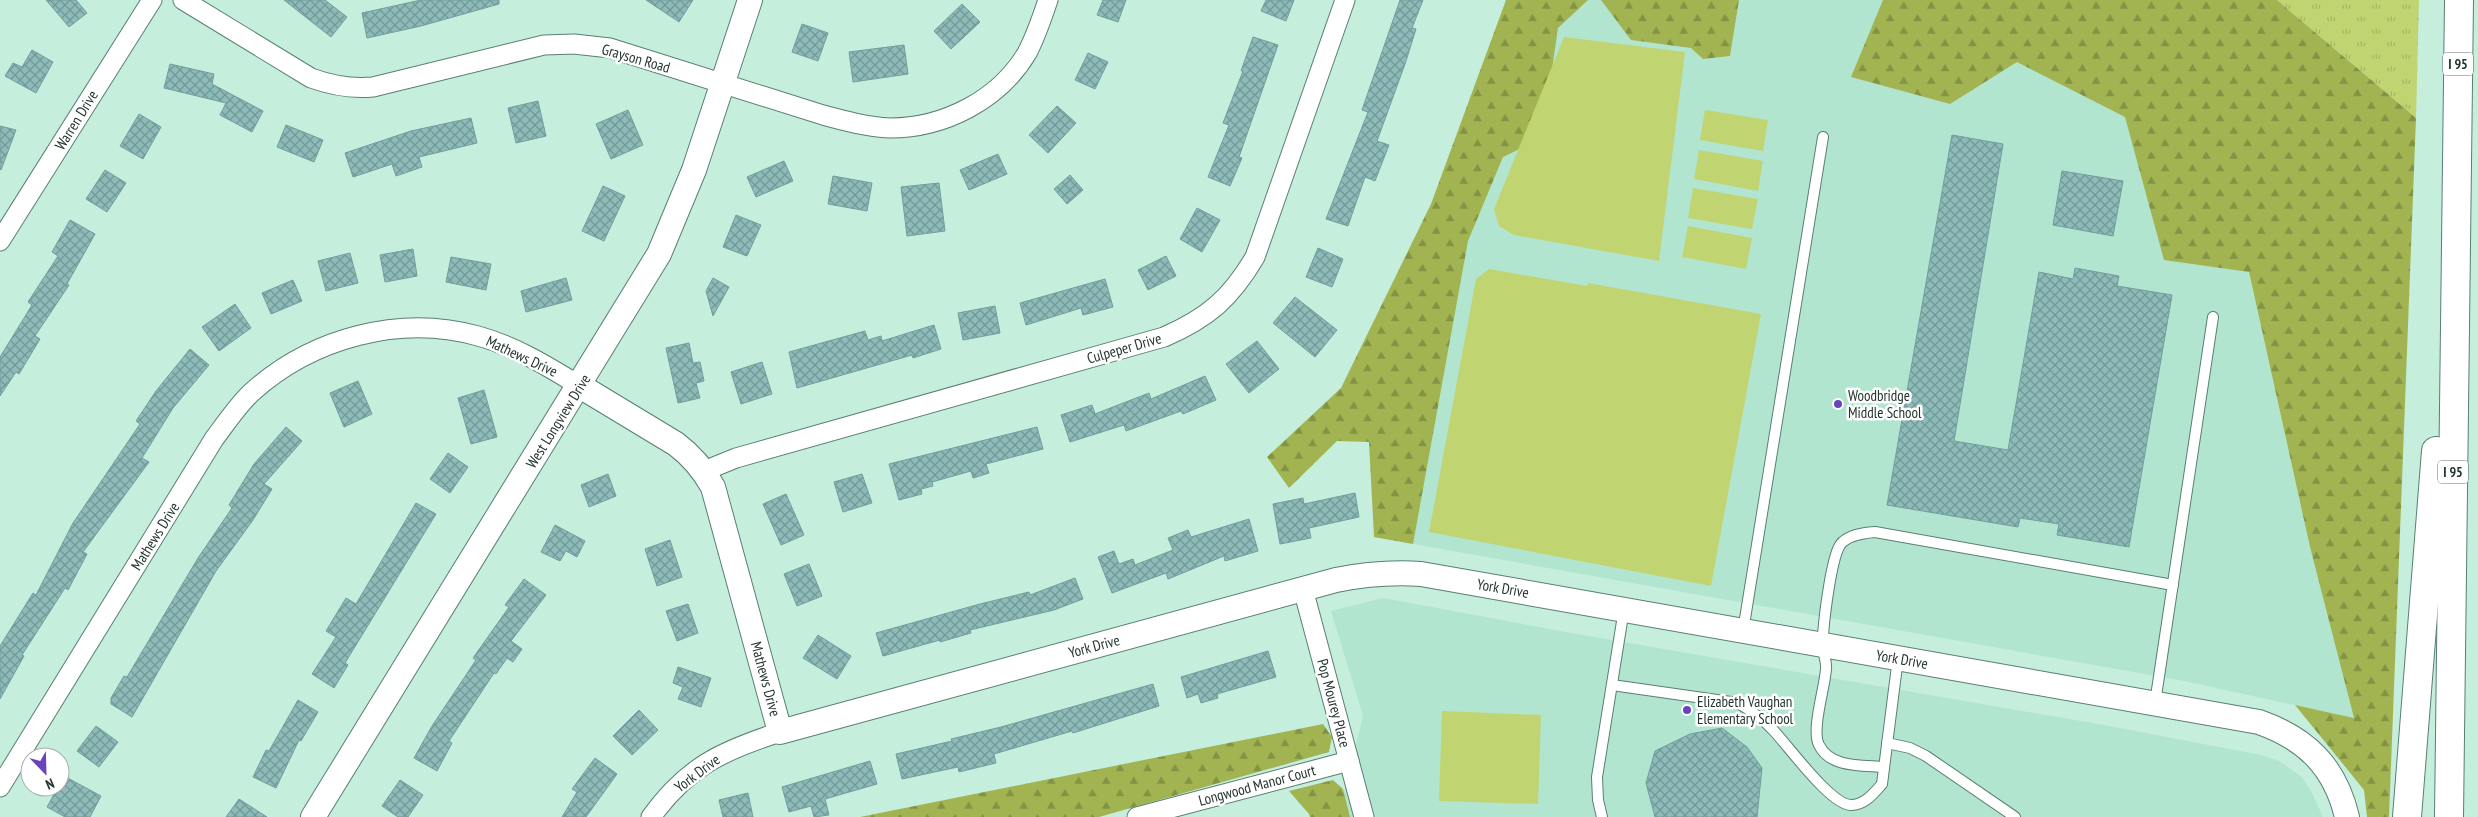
<svg xmlns="http://www.w3.org/2000/svg" width="2478" height="817" viewBox="0 0 2478 817" font-family="'PT Sans Narrow',sans-serif">
  <defs>
    <pattern id="grass-tufts" width="24" height="20" patternUnits="userSpaceOnUse" patternTransform="scale(1.25)"><rect width="24" height="20" fill="#c0d472"/><path d="M3 7l-1-3M5 7V3M7 7l1-3M15 17l-1-3M17 17v-4M19 17l1-3" fill="none" stroke="#a5b763"/></pattern>
    <pattern id="forest-firs" width="22" height="20" patternUnits="userSpaceOnUse" patternTransform="scale(1.25)"><rect width="22" height="20" fill="#a1b451"/><path d="M5 1l3.5 6h-7zM16 11l3.5 6h-7z" fill="#839344"/></pattern>
    <pattern id="building-cross-hatch" width="8" height="8" patternUnits="userSpaceOnUse" patternTransform="scale(1.25)"><rect width="8" height="8" fill="#8dbbb9"/><path d="M0 0l8 8M0 8l8-8" fill="none" stroke="#739997"/></pattern>
  </defs>
  <rect width="100%" height="100%" fill="#c5eedd"/>
  <g fill="#b2e5d0">
    <polygon points="1506,0 2184,0 2234,206 2310,547 2354,718 2184,681 1374,537"/>
    <polygon points="1383,598 1571,633 2104,725 2261,755 2279,761 2302,777 2312,793 2323,817 1338,817 1363,716 1331,611"/>
  </g>
  <polygon fill="url(#grass-tufts)" points="2277,0 2419,0 2416,118"/>
  <g fill="url(#forest-firs)">
    <polygon points="1506,0 1588,0 1558,28 1542,138 1503,157 1468,241 1413,544 1374,537 1369,442 1337,441 1289,488 1267,457 1341,388 1431,204"/>
    <polygon points="1601,0 1739,0 1730,56 1703,59 1691,48 1631,40"/>
    <polygon points="1883,0 2277,0 2416,118 2389,817 2367,817 2364,790 2295,705 2354,718 2310,547 2249,272 2164,260 2125,117 2017,62 1950,104 1851,77"/>
    <polygon points="1323,724 1332,737 1329,752 1099,817 860,817"/>
    <polygon points="1333,780 1343,789 1350,817 1310,817 1309,814 1289,791"/>
  </g>
  <g fill="#c0d472">
    <polygon points="1564,37 1685,52 1659,261 1514,235 1499,226 1494,209"/>
    <polygon points="1705,110 1768,120 1763,151 1700,140"/>
    <polygon points="1699,150 1763,161 1758,191 1694,179"/>
    <polygon points="1693,188 1758,199 1752,229 1688,218"/>
    <polygon points="1688,226 1752,238 1746,269 1682,257"/>
    <polygon points="1489,269 1587,286 1588,283 1761,314 1711,586 1429,532 1476,279"/>
    <polygon points="1442,711 1541,715 1538,804 1439,801"/>
  </g>
  <g fill="url(#building-cross-hatch)" stroke="#719e9c">
    <polygon points="46,0 76,0 87,13 69,27"/>
    <polygon points="284,0 325,0 347,17 331,37"/>
    <polygon points="421,0 499,0 499,4 421,26 367,38 362,13"/>
    <polygon points="646,0 693,0 679,22"/>
    <polygon points="1103,0 1126,0 1118,22 1097,15"/>
    <polygon points="1266,0 1294,0 1286,21 1261,11"/>
    <polygon points="1400,0 1423,0 1412,28 1416,29 1405,64 1377,141 1389,145 1375,181 1365,177 1348,226 1326,219 1368,112 1362,110"/>
    <polygon points="962,4 980,22 951,49 934,31"/>
    <polygon points="802,24 828,33 818,61 792,52"/>
    <polygon points="1253,37 1278,45 1239,157 1242,158 1230,186 1208,177 1229,125 1223,123 1243,71 1241,71"/>
    <polygon points="904,45 908,74 853,82 849,52"/>
    <polygon points="32,50 53,62 36,93 5,76 13,63 22,67"/>
    <polygon points="1088,53 1108,62 1095,89 1075,80"/>
    <polygon points="170,64 214,74 212,84 263,111 252,132 220,115 226,103 164,88"/>
    <polygon points="538,101 546,136 516,143 508,108"/>
    <polygon points="1057,106 1076,123 1048,153 1029,135"/>
    <polygon points="628,110 643,145 611,159 596,124"/>
    <polygon points="139,114 161,127 143,159 120,146"/>
    <polygon points="471,118 477,143 419,157 422,167 396,176 392,164 353,177 345,153 411,131"/>
    <polygon points="286,125 323,140 314,162 277,147"/>
    <polygon points="0,126 16,130 1,170 0,169"/>
    <polygon points="1952,135 2003,144 1954,441 2008,450 2039,272 2073,279 2075,268 2119,276 2117,286 2172,295 2129,547 2057,535 2059,524 2020,518 2018,527 1887,505"/>
    <polygon points="998,154 1007,174 969,190 960,170"/>
    <polygon points="784,161 793,181 756,197 747,177"/>
    <polygon points="105,170 126,183 107,212 86,199"/>
    <polygon points="2062,171 2123,181 2113,236 2053,225"/>
    <polygon points="1070,175 1083,190 1067,204 1054,189"/>
    <polygon points="833,176 872,183 867,211 828,204"/>
    <polygon points="939,183 945,231 907,236 901,187"/>
    <polygon points="603,186 625,196 604,241 582,231"/>
    <polygon points="1197,208 1220,220 1202,252 1180,239"/>
    <polygon points="736,215 761,225 747,256 723,247"/>
    <polygon points="70,220 95,234 67,284 69,285 35,336 40,339 19,374 16,372 0,396 0,357 32,305 28,302 58,256 52,252"/>
    <polygon points="1318,248 1343,259 1332,287 1306,277"/>
    <polygon points="413,249 417,276 385,282 380,255"/>
    <polygon points="350,253 358,283 326,291 318,261"/>
    <polygon points="1166,256 1176,276 1148,290 1138,270"/>
    <polygon points="451,257 491,264 486,290 446,282"/>
    <polygon points="566,278 572,300 526,312 521,291"/>
    <polygon points="713,278 729,287 713,316 706,291"/>
    <polygon points="1105,279 1113,307 1083,315 1081,308 1026,325 1020,303"/>
    <polygon points="293,280 302,301 271,314 262,293"/>
    <polygon points="1295,297 1337,330 1315,357 1273,323"/>
    <polygon points="235,304 251,328 219,351 202,327"/>
    <polygon points="995,306 1000,333 963,340 958,313"/>
    <polygon points="934,325 941,349 913,358 912,355 797,388 789,352 865,331 868,340 881,336 882,341"/>
    <polygon points="1257,341 1279,369 1249,393 1226,364"/>
    <polygon points="689,343 693,363 700,362 704,381 696,383 700,398 678,403 666,348"/>
    <polygon points="190,349 209,365 173,408 142,458 149,462 83,552 87,554 68,590 65,588 22,655 24,656 0,699 0,646 33,593 36,595 73,523 140,424 136,421 156,391"/>
    <polygon points="762,362 772,394 741,404 731,372"/>
    <polygon points="1205,376 1216,400 1183,414 1181,411 1126,431 1124,425 1070,442 1061,415 1092,405 1095,414 1149,393 1151,399"/>
    <polygon points="358,381 372,414 344,427 330,393"/>
    <polygon points="484,390 497,437 471,444 458,398"/>
    <polygon points="286,427 302,441 264,484 272,489 253,520 216,571 132,717 111,704 111,698 124,676 127,677 198,558 232,508 229,505 254,464"/>
    <polygon points="1037,427 1043,449 986,464 989,473 973,478 971,471 932,482 933,486 921,489 922,494 899,500 889,464"/>
    <polygon points="448,453 468,467 450,493 430,479"/>
    <polygon points="608,474 616,496 589,507 581,485"/>
    <polygon points="862,474 872,503 843,512 834,482"/>
    <polygon points="1355,493 1359,517 1309,528 1311,538 1280,544 1273,504 1303,498 1304,504"/>
    <polygon points="786,494 804,535 781,545 763,504"/>
    <polygon points="416,503 436,514 345,663 348,665 334,688 312,674 336,637 326,631 346,598 356,604"/>
    <polygon points="1249,519 1258,551 1225,561 1224,556 1168,579 1166,573 1112,593 1098,557 1114,551 1119,564 1133,559 1135,565 1173,550 1168,538 1188,530 1191,537"/>
    <polygon points="555,525 585,541 577,557 566,551 560,561 541,552"/>
    <polygon points="670,540 682,577 657,586 645,549"/>
    <polygon points="809,564 822,596 797,606 784,574"/>
    <polygon points="1075,578 1083,599 1054,610 970,630 971,633 940,642 940,640 883,656 876,633 980,604 1029,592 1030,595"/>
    <polygon points="524,579 546,595 511,641 522,649 513,662 507,658 496,674 494,673 449,741 452,743 437,771 414,758 432,726 476,660 473,658 509,607 505,605"/>
    <polygon points="688,604 698,633 677,641 666,611"/>
    <polygon points="818,635 851,656 837,679 803,658"/>
    <polygon points="1268,651 1276,677 1217,694 1218,698 1201,703 1198,694 1187,698 1181,677"/>
    <polygon points="678,667 711,678 701,707 678,699 683,687 673,683"/>
    <polygon points="1153,684 1159,706 1073,733 1072,731 994,754 996,763 959,772 958,767 902,779 896,754 952,741 951,739 1001,727"/>
    <polygon points="298,700 318,712 301,741 299,740 276,788 253,777 266,750 269,751"/>
    <polygon points="639,710 658,730 632,755 613,736"/>
    <polygon points="96,726 118,742 99,767 77,751"/>
    <polygon points="1722,728 1747,747 1762,768 1757,817 1655,817 1646,783 1655,751 1690,734"/>
    <polygon points="595,758 617,774 586,817 562,817 577,792 572,789"/>
    <polygon points="870,761 877,784 825,799 829,815 814,817 811,806 789,812 782,787"/>
    <polygon points="64,776 101,796 90,817 65,817 47,807 58,787 60,787"/>
    <polygon points="400,780 423,795 408,817 398,817 382,806"/>
    <polygon points="748,793 753,817 723,817 719,800"/>
    <polygon points="239,799 267,817 226,817"/>
  </g>
  <g fill="none" stroke-linecap="round" stroke-linejoin="round">
    <defs>
      <g id="service">
        <polyline points="1743,631 1823,137"/>
        <path d="M1612,685L1738,703C1752,711 1763,719 1774,731C1789,747 1831,805 1851,805C1865,805 1874,793 1882,784L1898,658"/>
        <polyline points="2155,703 2213,317"/>
        <polyline points="1887,743 1910,748 1926,756 2015,817"/>
        <path d="M1884,767C1862,765 1830,768 1819,745C1811,730 1825,687 1826,669C1827,662 1823,654 1823,647C1822,629 1831,559 1840,545C1847,535 1863,533 1875,532L2173,585"/>
        <polyline points="1602,817 1598,800 1597,777 1624,609"/>
      </g>
      <g id="minor">
        <path d="M183,0L311,78C333,86 351,89 373,87L544,45L574,44L610,48L823,115C845,121 867,127 890,128C944,128 999,100 1027,53C1036,36 1042,18 1048,0"/>
        <polyline points="0,241 152,0"/>
        <path d="M704,471L736,458L1164,337C1208,318 1231,298 1255,257L1345,0"/>
        <polyline points="1303,589 1364,817"/>
        <path d="M0,787L214,439C226,423 238,405 252,392C312,338 400,314 478,336C515,346 547,366 580,386"/>
        <path d="M651,817C688,766 722,751 780,732"/>
        <polyline points="1137,817 1349,761"/>
      </g>
      <g id="tertiary">
        <path d="M580,386L676,444C692,456 703,469 713,487L780,732L1336,580C1366,574 1391,572 1421,574L2259,722C2307,739 2335,767 2347,817"/>
        <polyline points="313,817 659,254 694,170 750,0"/>
      </g>
      <g id="motorway">
        <polyline points="2407,817 2436,451"/>
        <polyline points="2449,817 2459,0"/>
      </g>
    </defs>
    <use href="#service" stroke="#597f71" stroke-width="12"/>
    <use href="#minor" stroke="#597f71" stroke-width="21"/>
    <use href="#tertiary" stroke="#597f71" stroke-width="26"/>
    <use href="#motorway" stroke="#597f71" stroke-width="30"/>
    <use href="#service" stroke="#fff" stroke-width="10"/>
    <use href="#minor" stroke="#fff" stroke-width="19"/>
    <use href="#tertiary" stroke="#fff" stroke-width="24"/>
    <use href="#motorway" stroke="#fff" stroke-width="28"/>
  </g>
  <g fill="#6a44bc" stroke="#fff" stroke-width="2">
    <circle cx="1838" cy="404" r="5"/>
    <circle cx="1687" cy="710" r="5"/>
  </g>
  <g text-anchor="middle" dominant-baseline="central" stroke-width="5" stroke-linejoin="round" paint-order="stroke">
    <g fill="#fff" stroke="#66716d" stroke-width="1">
      <rect x="2443" y="52.5" width="30" height="23" rx="4"/>
      <rect x="2438" y="460.5" width="30" height="23" rx="4"/>
    </g>
    <g font-size="14" font-weight="bold" fill="#24342e">
      <text x="2458" y="64">I 95</text>
      <text x="2453" y="472">I 95</text>
    </g>
    <g font-size="15" fill="#24342e" stroke="#fff">
      <text transform="translate(636 58) rotate(16)">Grayson Road</text>
      <text transform="translate(76 120) rotate(-58)">Warren Drive</text>
      <text transform="translate(1124 348) rotate(-16)">Culpeper Drive</text>
      <text transform="translate(522 356) rotate(25)">Mathews Drive</text>
      <text transform="translate(558 421) rotate(-58)">West Longview Drive</text>
      <text transform="translate(155 536) rotate(-58)">Mathews Drive</text>
      <text transform="translate(1503 588) rotate(10)">York Drive</text>
      <text transform="translate(1094 646) rotate(-15)">York Drive</text>
      <text transform="translate(1902 659) rotate(10)">York Drive</text>
      <text transform="translate(766 679) rotate(75)">Mathews Drive</text>
      <text transform="translate(1334 703) rotate(75)">Pop Mourey Place</text>
      <text transform="translate(697 773) rotate(-37)">York Drive</text>
      <text transform="translate(1257 785) rotate(-15)">Longwood Manor Court</text>
    </g>
    <g font-size="15" fill="#24342e" stroke="#fff" text-anchor="start">
      <text x="1848" y="395">Woodbridge<tspan x="1848" dy="17">Middle School</tspan></text>
      <text x="1697" y="701">Elizabeth Vaughan<tspan x="1697" dy="17">Elementary School</tspan></text>
    </g>
  </g>
  <g transform="translate(45 772) rotate(157)"><circle r="24" fill="#ffffff" stroke="#a7aeab"/>
  <path d="M0-4L9 19L0 12L-9 19Z" fill="#6a44bc"/>
  <text y="-8" font-size="14" font-weight="bold" text-anchor="middle" fill="#24342e">N</text>
  </g>
</svg>
